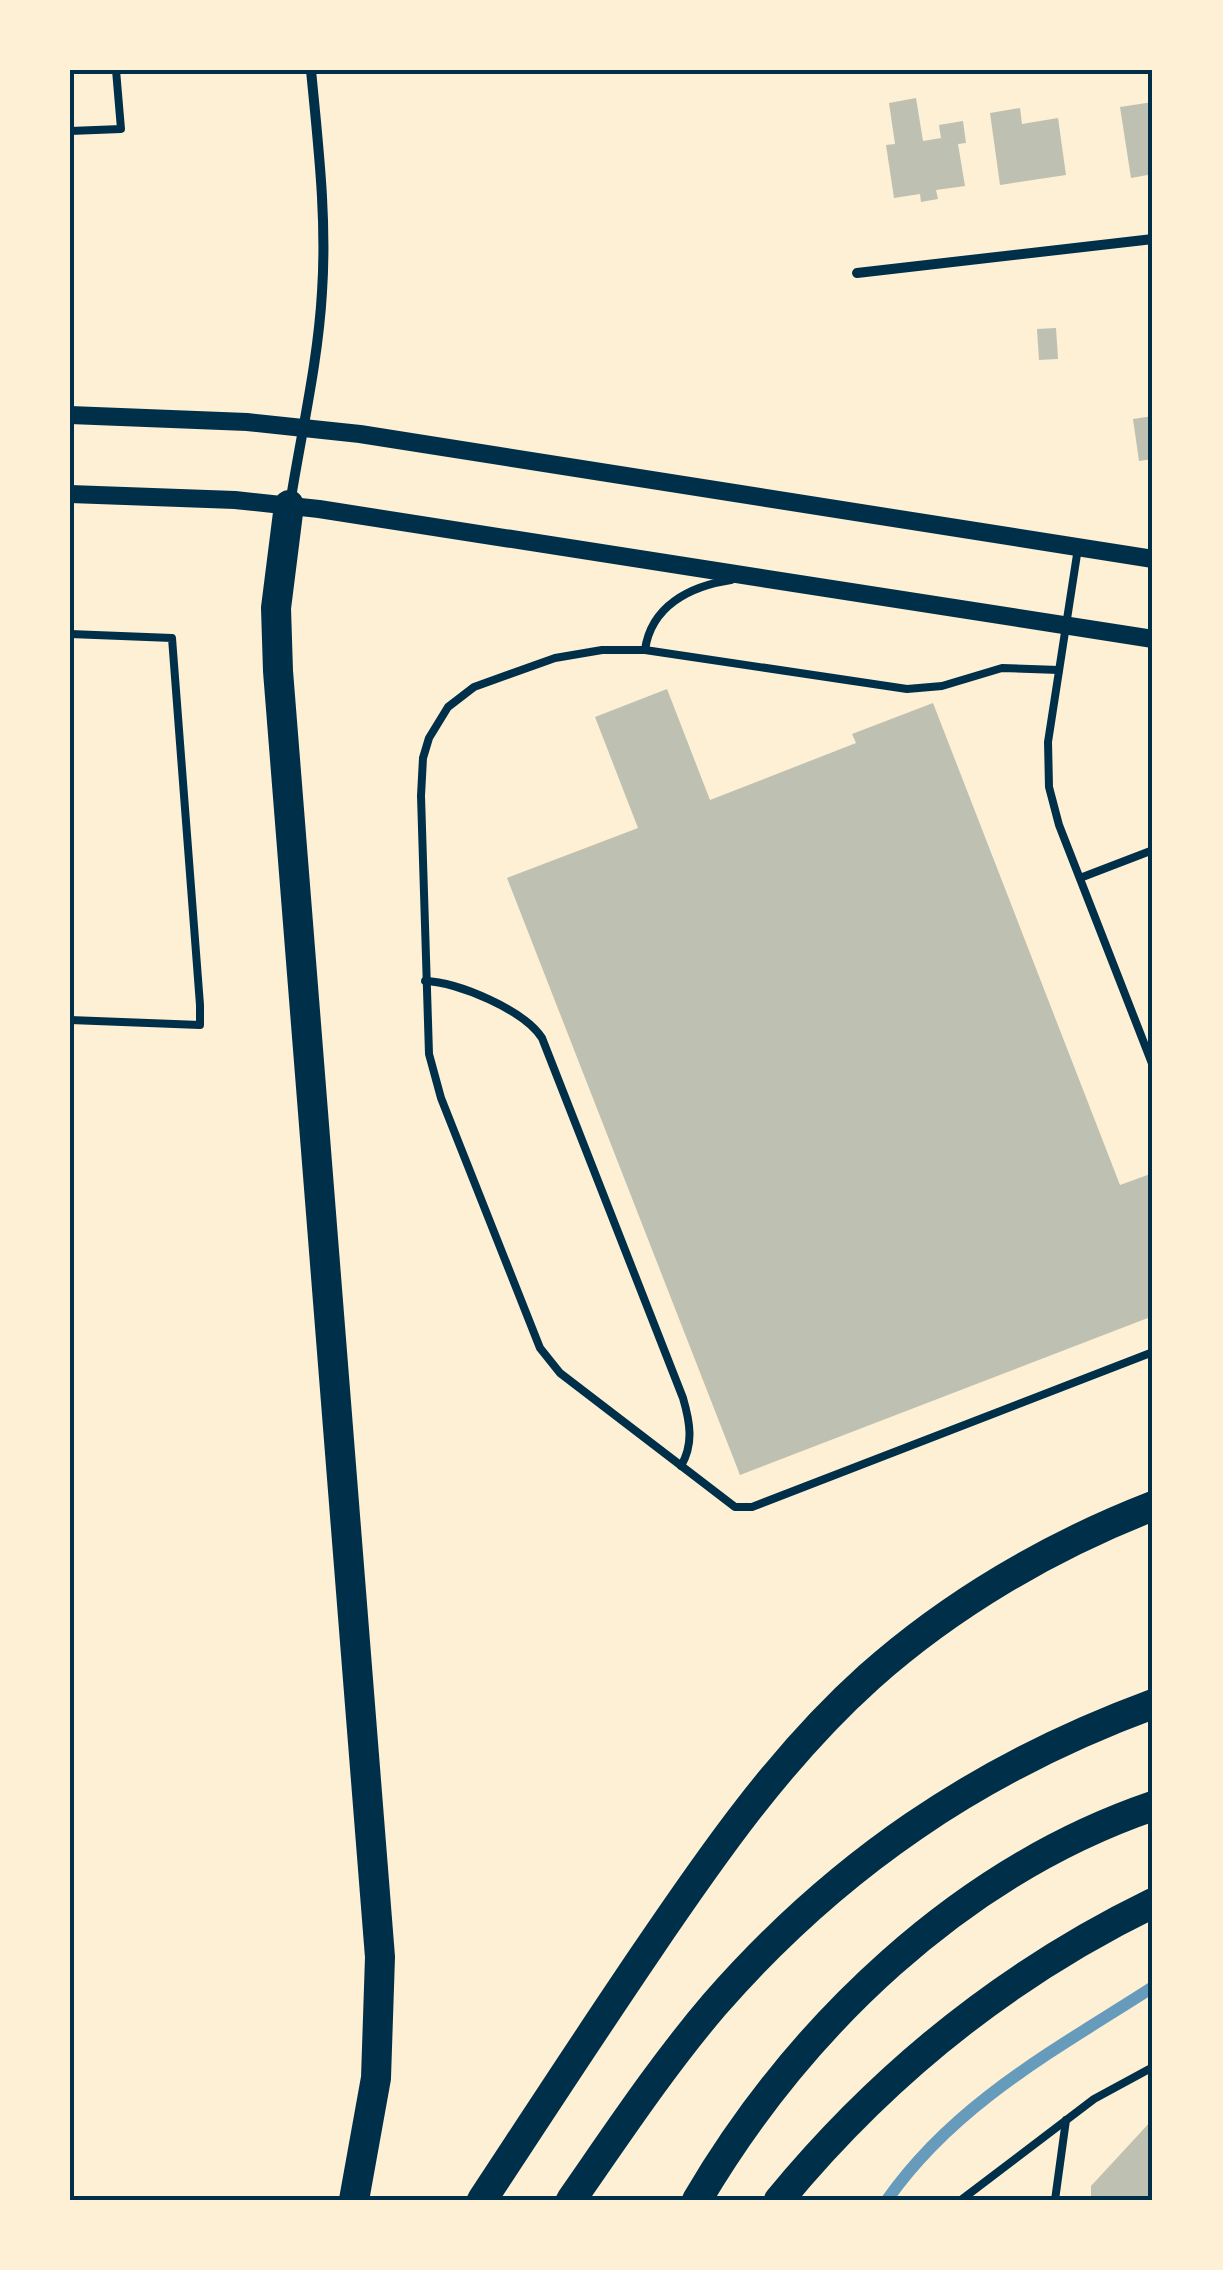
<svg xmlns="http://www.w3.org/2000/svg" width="1223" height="2270" viewBox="0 0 1223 2270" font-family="'Fira Sans',sans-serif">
  <rect width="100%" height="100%" fill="#fdf0d5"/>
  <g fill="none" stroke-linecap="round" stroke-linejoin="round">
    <path stroke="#669bbc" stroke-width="12" d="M887,2200C955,2103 1055,2050 1153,1987"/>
  </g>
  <g fill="#bec0b2">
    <polygon points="916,98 923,141 941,138 939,125 963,121 966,143 958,144 965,186 936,190 938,199 921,202 920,194 894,198 886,145 895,144 889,103"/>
    <polygon points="1153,102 1153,174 1131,178 1120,107"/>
    <polygon points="1020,108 1022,124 1058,118 1066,175 1000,185 990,113"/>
    <polygon points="1056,328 1058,359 1039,360 1037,329"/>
    <polygon points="1153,416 1153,459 1139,461 1133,419"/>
    <polygon points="667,689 710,800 856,743 852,734 933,703 1120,1185 1153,1173 1153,1316 740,1475 507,878 638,828 595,717"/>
    <polygon points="1153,2119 1153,2200 1091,2200 1091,2186"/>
  </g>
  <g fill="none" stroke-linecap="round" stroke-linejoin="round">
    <g stroke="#003049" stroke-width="8">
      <polyline points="70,131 121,129 116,70"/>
      <polyline points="1078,548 1048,742 1049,787 1059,825 1153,1066"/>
      <polyline points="70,634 172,638 200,1005 200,1025 70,1020"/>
      <path d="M645,650C651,606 690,586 731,580"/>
      <polyline points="1059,670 1002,668 942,686 907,689 645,650 602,650 555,658 474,687 448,707 429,738 423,758 421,796 429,1054 441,1098 540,1348 560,1373 735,1507 752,1507 1153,1352"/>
      <polyline points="1080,878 1153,850"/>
      <path d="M425,981C458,982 524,1010 542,1038L683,1398C690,1422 694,1444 681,1466"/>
      <polyline points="961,2200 1094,2099 1153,2067"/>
      <polyline points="1055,2200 1066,2120"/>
    </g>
    <g stroke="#003049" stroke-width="10">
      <polyline points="857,273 1153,239"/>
      <path d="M290,504C301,434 318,363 322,292C327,217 318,144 311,70"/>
    </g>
    <g stroke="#003049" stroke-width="18">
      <polyline points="70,415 247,422 360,434 1153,559"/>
      <polyline points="70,494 235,500 319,509 1153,639"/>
    </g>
    <g stroke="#003049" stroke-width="30">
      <polyline points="289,505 276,608 278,671 380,1957 376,2078 354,2200"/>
      <path d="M482,2200C536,2118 590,2035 645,1954C712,1855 780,1757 869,1677C951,1604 1050,1546 1153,1506"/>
      <path d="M571,2200C617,2134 662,2066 714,2005C836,1865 979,1768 1153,1704"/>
      <path d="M697,2200C799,2027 960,1872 1153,1806"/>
      <path d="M779,2200C882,2075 1007,1974 1153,1903"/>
    </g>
  </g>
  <rect width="1223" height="2270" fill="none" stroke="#fdf0d5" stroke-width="145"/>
  <rect x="72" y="72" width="1078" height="2126" fill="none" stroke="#003049" stroke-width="4"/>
</svg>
